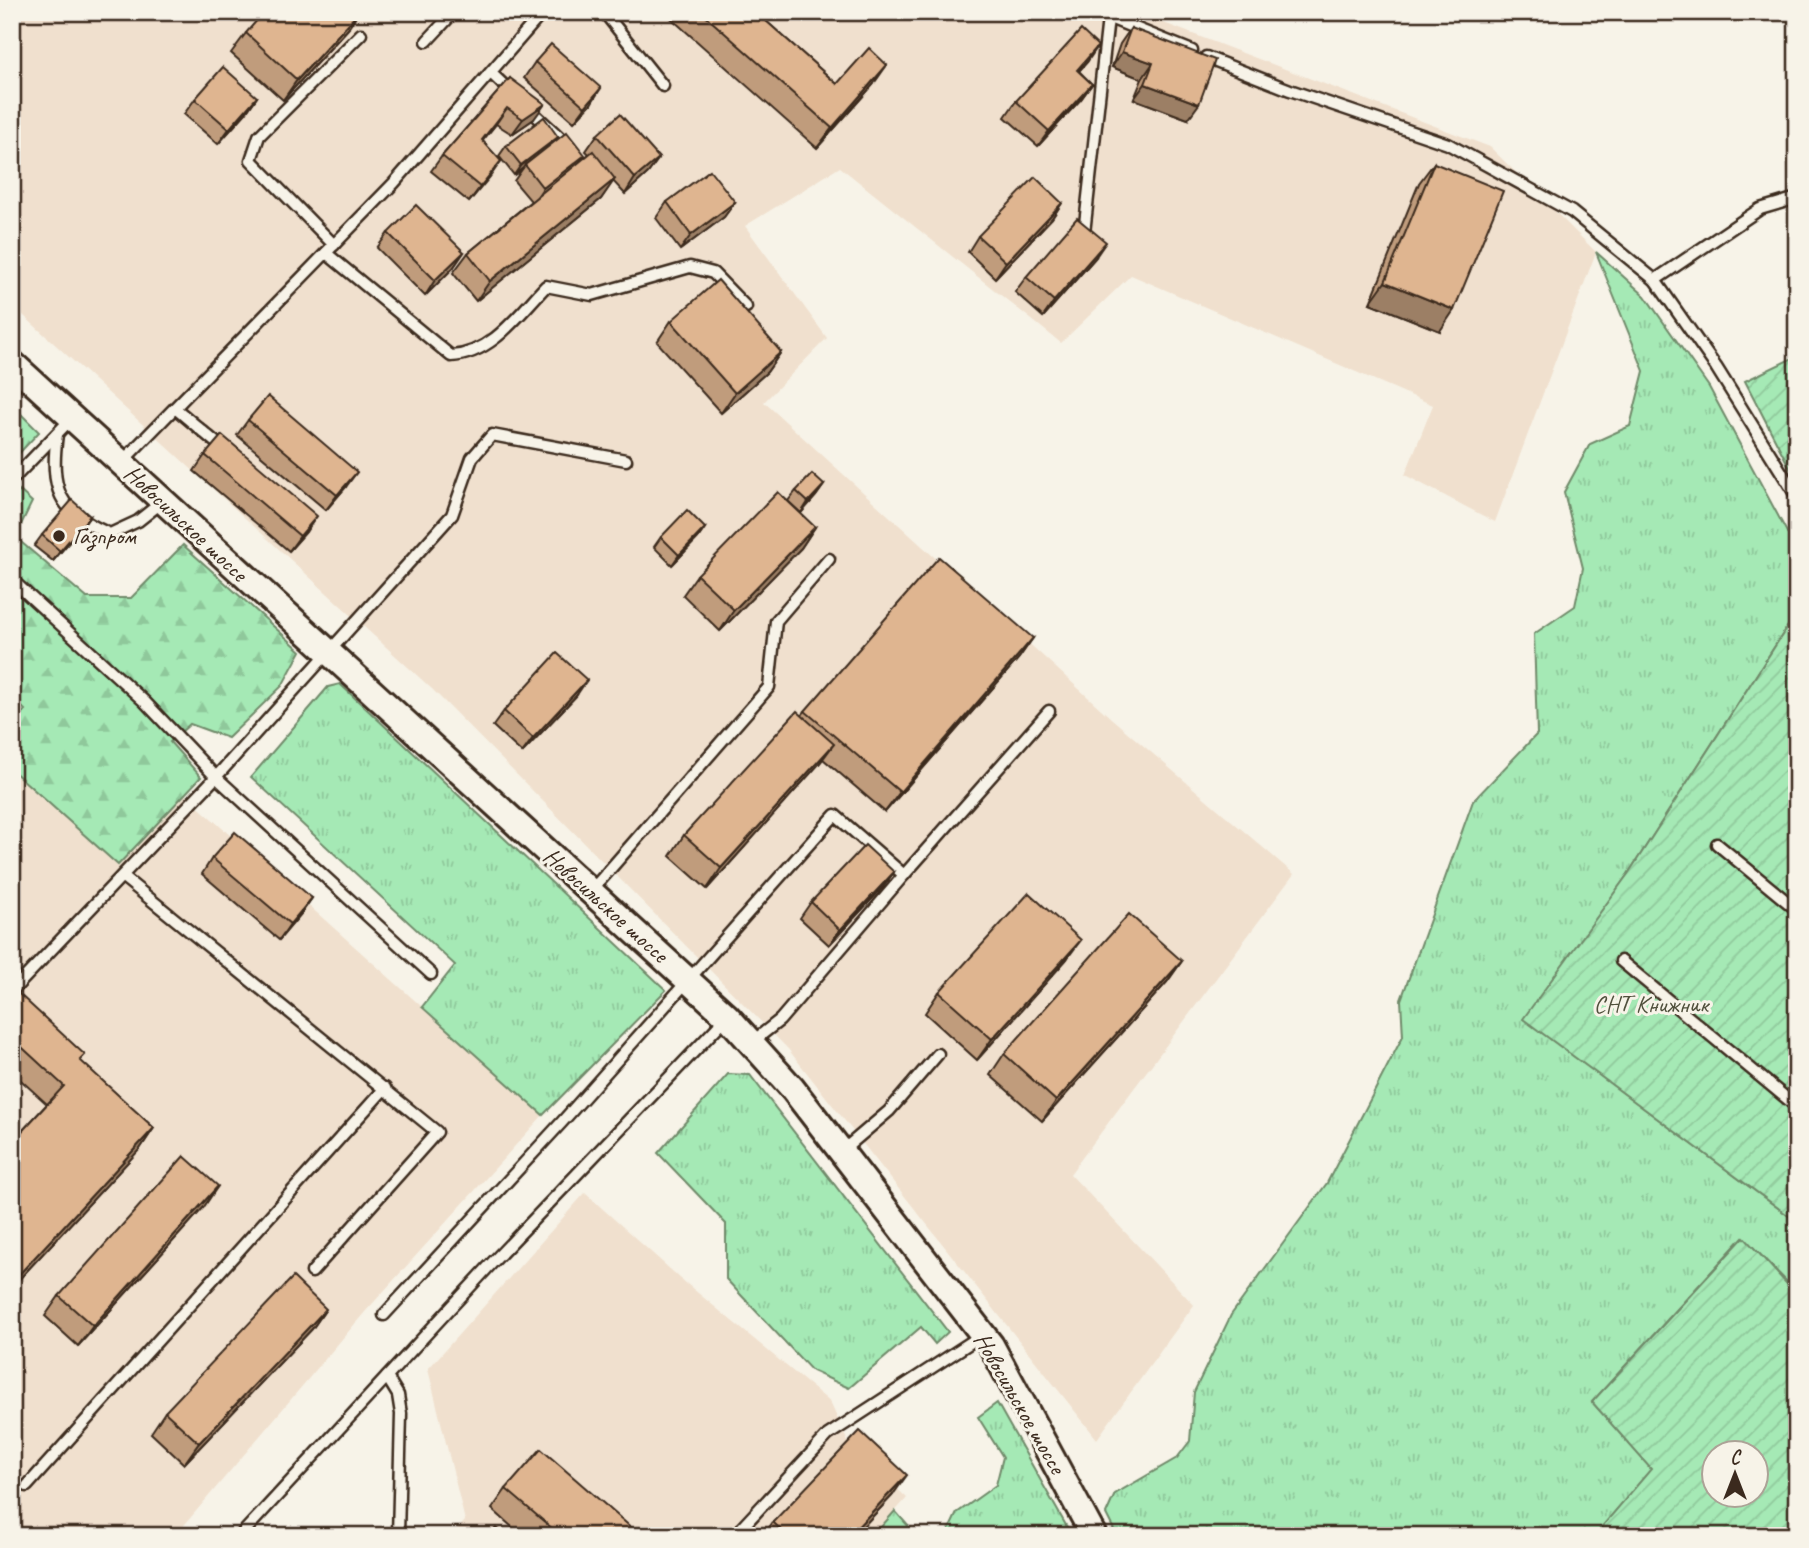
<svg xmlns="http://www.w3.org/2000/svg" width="1809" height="1548" viewBox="0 0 1809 1548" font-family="Caveat,sans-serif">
  <defs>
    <pattern id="grass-tufts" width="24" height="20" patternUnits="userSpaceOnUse" patternTransform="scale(1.75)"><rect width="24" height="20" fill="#a5e9b5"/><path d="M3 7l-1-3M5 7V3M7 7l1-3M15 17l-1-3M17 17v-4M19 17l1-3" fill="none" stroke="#8fc89b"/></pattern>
    <pattern id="forest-firs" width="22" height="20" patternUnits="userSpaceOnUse" patternTransform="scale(1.75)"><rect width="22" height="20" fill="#a5e9b5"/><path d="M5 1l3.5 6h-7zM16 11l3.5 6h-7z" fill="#8fc89b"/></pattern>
    <pattern id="garden-furrows" width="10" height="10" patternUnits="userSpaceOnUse" patternTransform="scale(1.75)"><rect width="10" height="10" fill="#a5e9b5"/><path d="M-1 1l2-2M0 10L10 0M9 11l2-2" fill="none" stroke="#8fc89b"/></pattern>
  </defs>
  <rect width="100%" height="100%" fill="#f7f3e8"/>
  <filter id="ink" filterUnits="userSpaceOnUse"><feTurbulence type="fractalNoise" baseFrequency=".0143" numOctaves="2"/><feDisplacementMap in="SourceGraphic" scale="14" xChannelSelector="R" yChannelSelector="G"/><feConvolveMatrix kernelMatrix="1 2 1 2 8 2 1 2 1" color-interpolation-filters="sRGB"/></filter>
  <g filter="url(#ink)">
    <g fill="#f0e0ce">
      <polygon points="12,12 1135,12 1490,147 1596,252 1495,522 1405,475 1433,405 1131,275 1061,343 840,167 745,226 827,338 764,402 1112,719 1294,874 1070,1174 1194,1305 1097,1439 788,1049 432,689 12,305"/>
      <polygon points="12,771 118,865 184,794 543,1115 365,1312 175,1536 12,1536"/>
      <polygon points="585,1193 681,1279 830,1402 848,1442 907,1498 873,1536 451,1536 465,1521 428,1369"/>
    </g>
    <g fill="url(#grass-tufts)" stroke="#708a6a" stroke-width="2">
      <polygon points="1596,252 1645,296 1709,387 1797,551 1797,612 1628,874 1524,1019 1797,1222 1797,1292 1743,1237 1592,1402 1652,1469 1594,1536 1117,1536 1106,1514 1115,1494 1177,1458 1190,1441 1194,1392 1231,1315 1327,1183 1403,1036 1401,1000 1473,801 1537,734 1534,634 1575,606 1583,568 1564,492 1590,444 1630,426 1644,371"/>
      <polygon points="340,684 666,990 543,1115 422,1007 455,965 251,777 328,687"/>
      <polygon points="728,1074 750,1075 948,1332 935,1344 921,1327 849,1388 812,1371 726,1279 726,1224 658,1153"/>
      <polygon points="997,1403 1072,1536 946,1536 957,1513 996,1485 1003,1457 978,1417"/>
      <polygon points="895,1511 917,1536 873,1536"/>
    </g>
    <g fill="url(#forest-firs)" stroke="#708a6a" stroke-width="2">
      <polygon points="12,405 39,432 12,461"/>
      <polygon points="20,491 32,502 15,537 87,598 131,598 183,545 301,651 282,686 228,738 190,724 170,742 201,777 118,865 12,770 12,724 25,710 12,697 12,500"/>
    </g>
    <g fill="url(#garden-furrows)" stroke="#708a6a" stroke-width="2" fill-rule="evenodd">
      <polygon points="1797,356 1797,482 1745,381"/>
      <polygon points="1797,612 1797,1222 1523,1019 1628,874"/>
      <path d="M1744,1237L1797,1295V1536H1594L1651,1469L1592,1402ZM1714,1454H1756V1496H1714Z"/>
    </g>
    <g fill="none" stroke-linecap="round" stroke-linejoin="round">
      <defs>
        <g id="service">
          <polyline points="604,12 663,86"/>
          <polyline points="1095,12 1192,51"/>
          <polyline points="427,41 454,12"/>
          <polyline points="1206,57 1290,90 1448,144 1572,212 1655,280 1716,367 1797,497"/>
          <polyline points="491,73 511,92"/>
          <polyline points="527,107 570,147"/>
          <polyline points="1084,233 1108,18"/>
          <polyline points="334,245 251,160 259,136 361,34"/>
          <path d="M326,253L451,356C492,354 519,314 546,286L592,295L690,267L713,273L746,307"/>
          <polyline points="1655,280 1760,209 1797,198"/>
          <polyline points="175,408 226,451"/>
          <path d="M57,434C50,488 57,512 110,534L138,521L162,502"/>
          <polyline points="121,463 394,183 543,12"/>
          <polyline points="12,480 72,418"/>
          <polyline points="12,580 145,702 216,777 431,974"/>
          <polyline points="1717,844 1797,910"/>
          <polyline points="904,875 1049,711"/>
          <polyline points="123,877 437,1132 312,1272"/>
          <polyline points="591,891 769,687 776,621 829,559"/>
          <polyline points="1621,961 1797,1107"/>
          <polyline points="12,991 216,777 452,515 472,458 492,435 626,460"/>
          <polyline points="842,1151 889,1111 938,1054"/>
          <polyline points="384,1315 562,1122 835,815 904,875 780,1020 752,1042"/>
          <polyline points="387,1377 398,1395 401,1414 398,1536"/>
          <polyline points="27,1486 385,1088"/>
          <polyline points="240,1536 492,1263 727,1017"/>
          <polyline points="734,1536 828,1435 982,1335"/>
        </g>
        <polyline id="tertiary" points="12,363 727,1016 792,1088 991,1345 1094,1536"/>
      </defs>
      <use href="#service" stroke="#3b2a1e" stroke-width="15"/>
      <use href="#tertiary" stroke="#3b2a1e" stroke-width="30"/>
      <use href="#service" stroke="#f7f3e8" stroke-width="10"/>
      <use href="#tertiary" stroke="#f7f3e8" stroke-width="24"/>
    </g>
    <g fill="#c09c7c" stroke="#3b2a1e" stroke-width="2">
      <polygon points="664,12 756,12 837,84 873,85 817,148"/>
      <polygon points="824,12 844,12 838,21"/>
      <polygon points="1131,28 1188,119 1134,99 1142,79 1112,67 1120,44"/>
      <polygon points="348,29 283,100 231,53 246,33"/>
      <polygon points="1088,61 1079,71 1092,84 1081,99 1038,146 1005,117 1016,101"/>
      <polygon points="535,62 591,104 574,122 524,78"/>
      <polygon points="510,78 534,119 512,134 496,124 482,141 501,161 469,202 431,171 442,156"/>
      <polygon points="257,97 246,113 218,144 184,114 195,99"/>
      <polygon points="597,135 659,158 648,173 625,194 613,181 601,199 476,301 453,273 468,253 531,201 514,181 523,168 514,175 499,156 506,146 558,137 555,142 583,159 589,154 586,151"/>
      <polygon points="1434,163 1440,331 1370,303 1419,183"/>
      <polygon points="667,202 735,202 724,217 680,250 656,218"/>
      <polygon points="1062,203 1052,218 995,278 968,252 978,236"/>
      <polygon points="388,233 464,252 453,268 425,296 377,248"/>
      <polygon points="1095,258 1043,317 1015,292 1026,277"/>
      <polygon points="671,321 781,352 767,372 721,413 657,342"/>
      <polygon points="248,420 346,487 326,510 237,435"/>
      <polygon points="205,455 306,532 289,551 194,471"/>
      <polygon points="824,485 816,496 801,513 788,501 796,491"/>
      <polygon points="90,516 83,526 53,561 34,546 42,535"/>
      <polygon points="815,527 801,548 720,631 683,595 697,575"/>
      <polygon points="705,528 698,538 672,565 654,547 661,537"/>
      <polygon points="1033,638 1019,658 885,812 823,759 707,889 670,856 684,835 802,715 805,711"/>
      <polygon points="576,696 522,753 493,726 504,711"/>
      <polygon points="212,858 312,898 301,914 279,940 202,874"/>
      <polygon points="894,872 883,887 829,945 800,918 811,902"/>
      <polygon points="1066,960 977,1060 925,1013 939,992"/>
      <polygon points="1182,961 1167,982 1042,1121 990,1075 1004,1054"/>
      <polygon points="12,999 154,1128 140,1149 12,1287 12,1142 47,1104 12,1072"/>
      <polygon points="204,1207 78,1346 45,1316 59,1296"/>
      <polygon points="326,1309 312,1329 184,1464 151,1433 165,1412"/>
      <polygon points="506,1489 641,1536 522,1536 492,1509"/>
      <polygon points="892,1496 854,1536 763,1536 773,1522"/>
    </g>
    <g fill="#9c7f65" stroke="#3b2a1e" stroke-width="2">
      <polygon points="359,12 348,29 283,100 297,80"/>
      <polygon points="1098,46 1088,61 1066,85 1077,70"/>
      <polygon points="1122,52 1153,63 1142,79 1112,67"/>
      <polygon points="887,65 873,85 817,148 832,128"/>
      <polygon points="1092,84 1081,99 1038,146 1049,131"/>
      <polygon points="1145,84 1199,104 1188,119 1134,99"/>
      <polygon points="601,88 591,104 574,122 585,107"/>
      <polygon points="257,97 246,113 218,144 229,129"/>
      <polygon points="545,104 534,119 512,134 523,119"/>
      <polygon points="507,108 496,124 471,156 482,140"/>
      <polygon points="558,137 551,147 525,165 523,168 514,175 521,165"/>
      <polygon points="585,155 574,171 532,204 543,188"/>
      <polygon points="659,158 648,173 625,194 635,178"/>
      <polygon points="501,161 490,177 469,202 480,187"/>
      <polygon points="615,179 601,199 476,301 490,281"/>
      <polygon points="735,202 724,217 680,250 691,235"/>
      <polygon points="1062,203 1052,218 995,278 1006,262"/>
      <polygon points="1106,242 1095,258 1043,317 1054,301"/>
      <polygon points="464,252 453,268 425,296 435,280"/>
      <polygon points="1385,282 1454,310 1440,331 1370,303"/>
      <polygon points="781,352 767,372 721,413 735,393"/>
      <polygon points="357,472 346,487 326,510 337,495"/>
      <polygon points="824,485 816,496 801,513 808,502"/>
      <polygon points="90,516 83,526 53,561 60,551"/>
      <polygon points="317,516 306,532 289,551 300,536"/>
      <polygon points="815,527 801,548 720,631 734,610"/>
      <polygon points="705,528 698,538 672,565 679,555"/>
      <polygon points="1033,638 1019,658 885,812 900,792"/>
      <polygon points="587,680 576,696 522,753 533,738"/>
      <polygon points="834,744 819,764 707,889 721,868"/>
      <polygon points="894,872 883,887 829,945 840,930"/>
      <polygon points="312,898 301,914 279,940 290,924"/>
      <polygon points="1081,940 1066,960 977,1060 992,1039"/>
      <polygon points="1182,961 1167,982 1042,1121 1056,1101"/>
      <polygon points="154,1128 140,1149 12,1287 12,1282"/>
      <polygon points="218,1186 204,1207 78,1346 93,1326"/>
      <polygon points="326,1309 312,1329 184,1464 199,1443"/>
      <polygon points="907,1475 892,1496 854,1536 849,1536"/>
    </g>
    <g fill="#dfb590" stroke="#3b2a1e" stroke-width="2">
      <polygon points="264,12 359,12 297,80 246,33"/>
      <polygon points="701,12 756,12 837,84 869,48 887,65 832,128"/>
      <polygon points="1131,28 1215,60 1199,104 1145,84 1153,63 1122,52"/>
      <polygon points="1081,30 1098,46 1077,70 1092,84 1049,131 1016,101"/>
      <polygon points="551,44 601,88 585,107 535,62"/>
      <polygon points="223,67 257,97 229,129 195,99"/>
      <polygon points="510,78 545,104 523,119 507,108 482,140 501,161 480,187 442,156"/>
      <polygon points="620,114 659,158 635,178 597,135"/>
      <polygon points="544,117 558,137 521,165 506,146"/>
      <polygon points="567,132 585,155 543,188 525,165"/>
      <polygon points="593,151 615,179 490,281 468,253"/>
      <polygon points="1434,163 1503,191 1454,310 1385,282"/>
      <polygon points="710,170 735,202 691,235 667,202"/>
      <polygon points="1035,177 1062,203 1006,262 978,236"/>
      <polygon points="416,205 464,252 435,280 388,233"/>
      <polygon points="1077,218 1106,242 1054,301 1026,277"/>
      <polygon points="718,280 781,352 735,393 671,321"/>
      <polygon points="268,396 357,472 337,495 248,420"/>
      <polygon points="222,435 317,516 300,536 205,455"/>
      <polygon points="812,474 824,485 808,502 796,491"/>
      <polygon points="778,492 815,527 734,610 697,575"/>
      <polygon points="72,500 90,516 60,551 42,535"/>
      <polygon points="687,510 705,528 679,555 661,537"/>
      <polygon points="939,557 1033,638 900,792 805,711"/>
      <polygon points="557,653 587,680 533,738 504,711"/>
      <polygon points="797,711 834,744 721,868 684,835"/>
      <polygon points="235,832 312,898 290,924 212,858"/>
      <polygon points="865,845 894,872 840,930 811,902"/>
      <polygon points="1029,893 1081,940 992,1039 939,992"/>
      <polygon points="1129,914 1182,961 1056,1101 1004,1054"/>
      <polygon points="18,993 85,1055 80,1060 154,1128 12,1282 12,1142 64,1086 12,1038 12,999"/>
      <polygon points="184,1156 218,1186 93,1326 59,1296"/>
      <polygon points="293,1277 326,1309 199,1443 165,1412"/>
      <polygon points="860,1431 907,1475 849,1536 787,1536 773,1522"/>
      <polygon points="541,1449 641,1536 561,1536 506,1489"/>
      <polygon points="496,1528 506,1536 489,1536"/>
    </g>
  </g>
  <circle fill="#3b2a1e" stroke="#f7f3e8" stroke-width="2.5" cx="59" cy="536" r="7"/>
  <g text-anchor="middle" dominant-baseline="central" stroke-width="6" stroke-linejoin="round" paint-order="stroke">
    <g font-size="24" fill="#3b2a1e" stroke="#f7f3e8">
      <text transform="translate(186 523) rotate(43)">Новосильское шоссе</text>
      <text transform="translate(606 905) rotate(42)">Новосильское шоссе</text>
      <text transform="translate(1020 1403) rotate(60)">Новосильское шоссе</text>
    </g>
    <g font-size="24" fill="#3b2a1e" stroke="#f7f3e8" text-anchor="start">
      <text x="73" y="536">Газпром</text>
    </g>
    <g font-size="24" fill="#50503c" stroke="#f7f3e8">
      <text x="1651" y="1004">СНТ Книжник</text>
    </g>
  </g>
  <rect width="1809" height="1548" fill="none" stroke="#f7f3e8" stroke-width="42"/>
  <rect x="21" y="21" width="1767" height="1506" fill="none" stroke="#3b2a1e" stroke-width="2.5" filter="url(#ink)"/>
  <g transform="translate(1735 1474)"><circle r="33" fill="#f7f3e8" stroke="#aca397" stroke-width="2"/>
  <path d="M0-5L12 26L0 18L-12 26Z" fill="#3b2a1e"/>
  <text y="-10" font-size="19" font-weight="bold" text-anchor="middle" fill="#3b2a1e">С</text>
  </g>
</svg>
